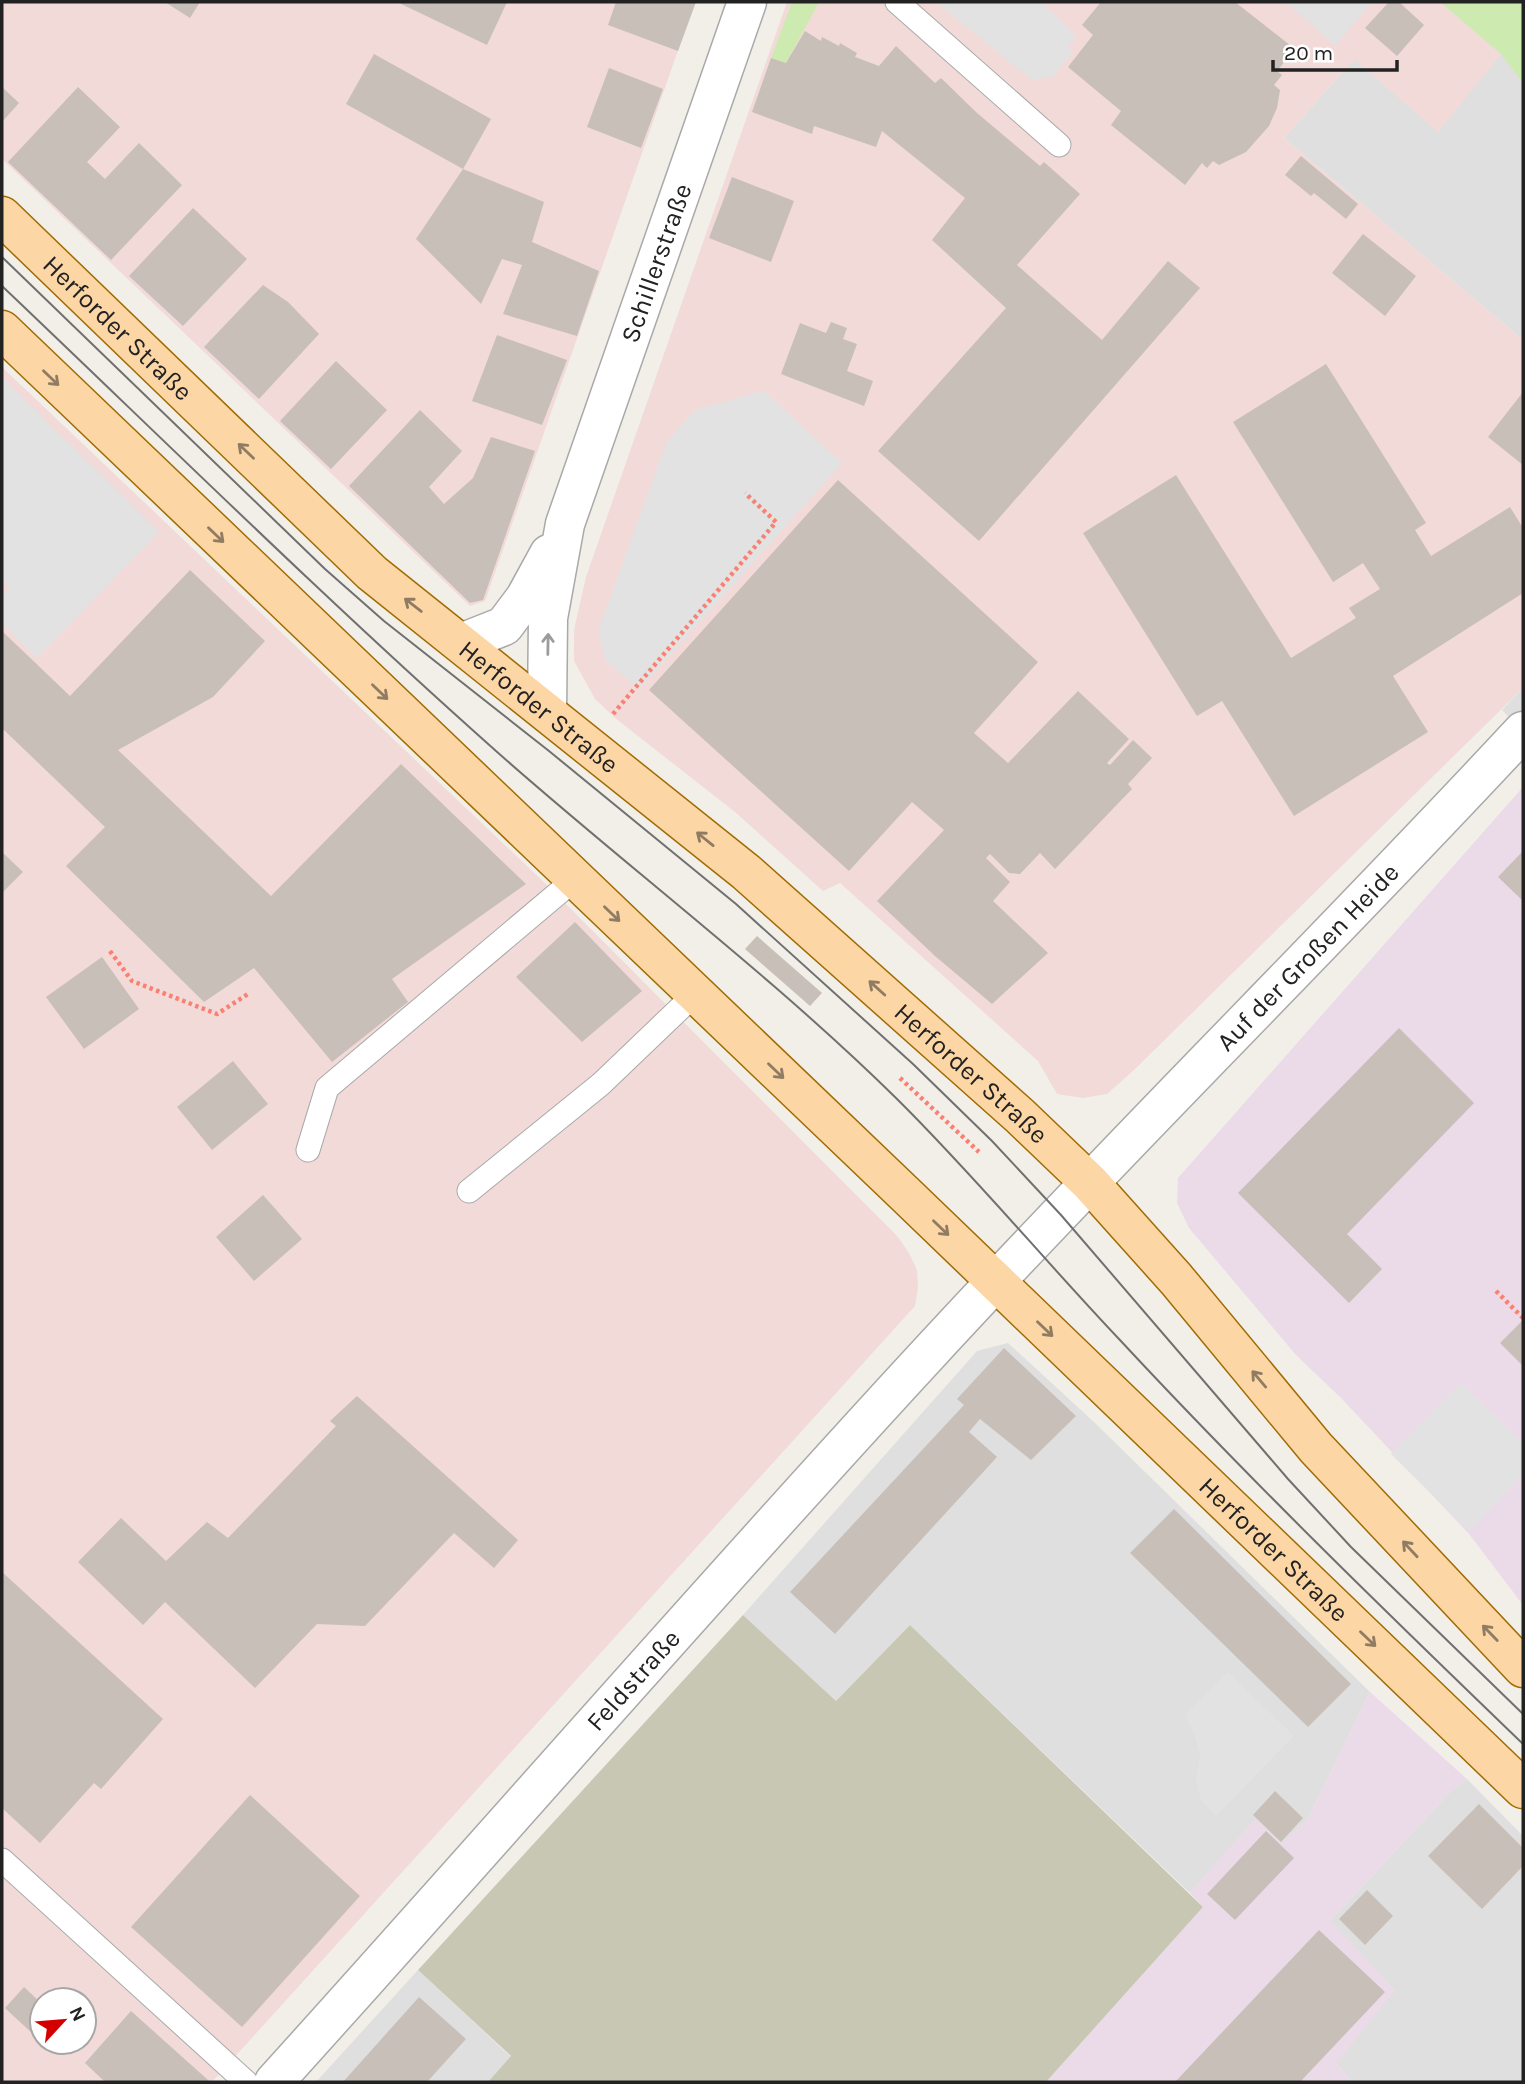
<svg xmlns="http://www.w3.org/2000/svg" width="1525" height="2084" viewBox="0 0 1525 2084" font-family="Karla,sans-serif">
  <rect width="100%" height="100%" fill="#f2efe9"/>
  <g fill="#e0dfdf">
    <polygon points="1440,2 1523,2 1523,340 1284,138 1354,59 1500,54"/>
    <polygon points="1523,688 1523,732 1502,710"/>
    <polygon points="1008,1343 1095,1423 1370,1692 1308,1819 1281,1844 1255,1820 1190,1893 910,1625 836,1701 743,1615 977,1351"/>
    <polygon points="1467,1779 1523,1836 1523,2082 1353,2082 1336,2064 1330,1921 1451,1791"/>
    <polygon points="418,1970 511,2057 488,2082 316,2082"/>
  </g>
  <g fill="#f2dad9" fill-rule="evenodd">
    <polygon points="2,2 695,2 485,601 470,606 2,159"/>
    <polygon points="787,2 1440,2 1501,54 1438,132 1354,59 1284,138 1523,340 1523,688 1133,1071 1107,1094 1083,1098 1057,1094 1038,1061 840,883 823,891 735,812 615,718 595,699 574,661 574,630 586,577"/>
    <path d="M2,367L550,888L898,1237L909,1253L917,1270L918,1288L915,1306L212,2082H2ZM42,2000H84V2042H42Z"/>
  </g>
  <g fill="#ebdbe8">
    <polygon points="1523,787 1523,1605 1469,1534 1341,1398 1296,1355 1189,1228 1177,1203 1178,1178"/>
    <polygon points="1370,1692 1467,1779 1451,1791 1330,1921 1395,1990 1336,2064 1353,2082 1046,2082 1203,1907 1190,1893 1255,1819 1281,1843 1308,1819"/>
  </g>
  <polygon fill="#c7c7b4" points="743,1615 836,1701 910,1625 1203,1907 1046,2082 488,2082 511,2056 418,1970"/>
  <g fill="#cdebb0">
    <polygon points="792,2 819,2 786,63 771,58"/>
    <polygon points="1440,2 1523,2 1523,83 1501,54"/>
  </g>
  <g fill="#e2e2e2">
    <polygon points="936,2 1042,2 1076,36 1068,47 1073,51 1054,76 1032,80"/>
    <polygon points="1286,2 1372,2 1335,46"/>
    <polygon points="2,377 159,532 37,658 2,623 2,597 10,588 2,580"/>
    <polygon points="764,391 842,463 640,689 605,660 598,631 667,441 695,410"/>
    <polygon points="1461,1383 1523,1444 1523,1475 1469,1531 1391,1454"/>
    <polygon points="1228,1672 1294,1736 1216,1816 1201,1800 1196,1782 1200,1754 1195,1736 1185,1715"/>
  </g>
  <g fill="#c7bfb8">
    <polygon points="165,2 200,2 190,18"/>
    <polygon points="397,2 507,2 487,45"/>
    <polygon points="616,2 696,2 678,51 608,25"/>
    <polygon points="1101,2 1235,2 1295,49 1277,71 1282,75 1274,85 1280,90 1277,108 1269,126 1246,152 1219,165 1213,161 1207,168 1202,163 1185,185 1111,125 1121,111 1068,67 1093,35 1082,25"/>
    <polygon points="1389,2 1399,2 1424,25 1397,56 1365,28"/>
    <polygon points="805,31 821,41 822,37 839,46 840,43 857,53 855,57 879,66 896,46 935,83 941,78 977,113 1040,166 1044,162 1080,194 1017,265 1102,340 1168,261 1200,288 979,541 878,451 1006,308 932,240 965,198 882,131 876,147 814,126 812,134 752,112 771,58 786,63"/>
    <polygon points="374,54 491,119 463,169 346,104"/>
    <polygon points="609,68 663,89 641,148 587,127"/>
    <polygon points="2,87 19,103 2,122"/>
    <polygon points="78,87 120,127 87,162 105,179 139,143 182,185 111,260 8,162"/>
    <polygon points="1301,156 1358,204 1346,219 1314,193 1311,196 1285,175"/>
    <polygon points="463,169 544,202 532,242 599,271 577,336 503,314 522,265 502,259 481,304 416,239"/>
    <polygon points="732,177 794,201 771,262 709,238"/>
    <polygon points="193,208 247,259 183,326 129,276"/>
    <polygon points="1363,234 1416,276 1385,316 1332,273"/>
    <polygon points="263,285 288,302 319,334 259,399 204,347"/>
    <polygon points="831,322 847,328 843,339 857,344 847,371 873,381 864,406 781,374 800,323 826,333"/>
    <polygon points="497,335 567,360 542,425 472,401"/>
    <polygon points="336,361 387,410 331,469 280,421"/>
    <polygon points="1326,364 1426,523 1415,530 1431,556 1510,507 1523,528 1523,593 1393,676 1428,732 1294,816 1222,701 1197,716 1083,533 1176,475 1291,658 1356,618 1349,608 1380,589 1363,563 1333,582 1233,422"/>
    <polygon points="1523,392 1523,465 1488,437"/>
    <polygon points="420,410 462,451 429,487 444,504 473,478 491,437 535,451 483,600 470,603 349,486"/>
    <polygon points="838,480 1038,662 974,733 1008,763 1078,691 1129,739 1107,763 1110,765 1133,740 1152,758 1128,784 1132,789 1055,869 1040,853 1020,874 1009,873 990,854 986,858 1010,882 993,901 1048,953 992,1004 935,956 877,901 944,830 912,802 849,871 649,690"/>
    <polygon points="190,570 265,641 213,697 118,750 271,896 401,764 526,884 392,979 408,1002 332,1062 254,968 204,1002 66,866 105,827 4,730 2,732 2,631 70,696"/>
    <polygon points="1523,851 1523,901 1498,877"/>
    <polygon points="2,852 23,872 2,893"/>
    <polygon points="575,922 642,991 582,1042 516,977"/>
    <polygon points="757,936 822,993 810,1006 745,949"/>
    <polygon points="102,957 139,1009 84,1049 46,997"/>
    <polygon points="1399,1028 1474,1103 1347,1234 1382,1269 1349,1303 1238,1193"/>
    <polygon points="233,1061 268,1104 212,1150 177,1107"/>
    <polygon points="263,1195 302,1239 254,1281 216,1237"/>
    <polygon points="1523,1320 1523,1366 1500,1343"/>
    <polygon points="1004,1348 1076,1416 1031,1460 980,1419 969,1432 997,1457 835,1634 790,1592 964,1405 957,1399"/>
    <polygon points="357,1396 518,1540 494,1568 454,1533 365,1626 317,1624 255,1688 165,1602 143,1625 78,1562 121,1518 166,1561 207,1522 228,1538 336,1426 330,1421"/>
    <polygon points="1174,1509 1351,1684 1308,1727 1130,1553"/>
    <polygon points="2,1572 163,1719 101,1789 94,1783 40,1843 2,1808"/>
    <polygon points="1275,1791 1303,1818 1281,1842 1253,1815"/>
    <polygon points="250,1795 360,1896 242,2027 131,1927"/>
    <polygon points="1479,1804 1523,1848 1523,1866 1482,1909 1428,1856"/>
    <polygon points="1266,1831 1294,1858 1235,1920 1207,1894"/>
    <polygon points="1367,1890 1393,1916 1365,1945 1339,1919"/>
    <polygon points="1319,1930 1385,1992 1300,2082 1175,2082"/>
    <polygon points="24,1987 42,2004 42,2042 55,2042 49,2049 5,2008"/>
    <polygon points="419,1997 466,2039 427,2082 343,2082"/>
    <polygon points="131,2011 208,2080 206,2082 105,2082 85,2063"/>
  </g>
  <g fill="none" stroke-linecap="round" stroke-linejoin="round">
    <defs>
      <g id="service">
        <polyline points="897,2 1059,145"/>
        <polyline points="308,1150 327,1088 575,879"/>
        <polyline points="469,1191 601,1084 695,994"/>
        <polyline points="2,1860 246,2082"/>
      </g>
      <g id="minor">
        <polyline points="461,643 504,626 525,598 549,554"/>
        <path id="s1" d="M547,712L548,618L565,524L747,2"/>
        <path id="s2" d="M274,2082C493,1840 707,1593 929,1353C1123,1142 1328,941 1523,731"/>
      </g>
      <g id="primary">
        <path id="s3" d="M2,216L372,573L746,872L1020,1116L1090,1183L1176,1279L1316,1448L1523,1668"/>
        <path id="s4" d="M2,330L905,1194L1523,1789"/>
      </g>
    </defs>
    <use href="#service" stroke="#a9a9a9" stroke-width="25"/>
    <use href="#minor" stroke="#a9a9a9" stroke-width="41"/>
    <use href="#primary" stroke="#a06b00" stroke-width="41"/>
    <g stroke="#fa8072" stroke-width="4.5" stroke-dasharray="3.5 3.5" stroke-linecap="butt">
      <polyline points="613,714 776,522 745,493"/>
      <polyline points="110,951 132,981 217,1014 248,994"/>
      <polyline points="900,1078 979,1152"/>
      <polyline points="1496,1291 1523,1318"/>
    </g>
    <use href="#service" stroke="#fff" stroke-width="23"/>
    <use href="#minor" stroke="#fff" stroke-width="38"/>
    <use href="#primary" stroke="#fcd6a4" stroke-width="38"/>
    <g stroke="#707070" stroke-width="2">
      <polyline points="2,257 325,569 384,621 549,751 736,904 913,1064 992,1141 1061,1215 1288,1479 1351,1547 1523,1714"/>
      <path d="M2,286C166,442 327,601 496,751C628,868 770,974 896,1098C974,1175 1044,1260 1119,1339C1249,1479 1386,1612 1523,1744"/>
    </g>
  </g>
  <defs><path id="oneway-shaft" d="M-6 0H5M1.5-3L5.5 0L1.5 3" fill="none" stroke-width="1.6" stroke-linecap="round" stroke-linejoin="round" transform="scale(1.75)"/></defs>
  <g stroke="#8f7c63">
    <use href="#oneway-shaft" transform="translate(51 378) rotate(44)"/>
    <use href="#oneway-shaft" transform="translate(246 451) rotate(-136)"/>
    <use href="#oneway-shaft" transform="translate(216 535) rotate(44)"/>
    <use href="#oneway-shaft" transform="translate(413 605) rotate(-142)"/>
    <use href="#oneway-shaft" transform="translate(380 692) rotate(44)"/>
    <use href="#oneway-shaft" transform="translate(705 839) rotate(-141)"/>
    <use href="#oneway-shaft" transform="translate(612 914) rotate(44)"/>
    <use href="#oneway-shaft" transform="translate(877 988) rotate(-138)"/>
    <use href="#oneway-shaft" transform="translate(776 1071) rotate(44)"/>
    <use href="#oneway-shaft" transform="translate(941 1228) rotate(44)"/>
    <use href="#oneway-shaft" transform="translate(1045 1329) rotate(44)"/>
    <use href="#oneway-shaft" transform="translate(1259 1379) rotate(-130)"/>
    <use href="#oneway-shaft" transform="translate(1410 1549) rotate(-133)"/>
    <use href="#oneway-shaft" transform="translate(1490 1633) rotate(-134)"/>
    <use href="#oneway-shaft" transform="translate(1368 1639) rotate(44)"/>
  </g>
  <use stroke="#9c9c9c" href="#oneway-shaft" transform="translate(548 644) rotate(-89)"/>
  <g text-anchor="middle" dominant-baseline="central" stroke-width="6" stroke-linejoin="round" paint-order="stroke">
    <g font-size="26" fill="#222" stroke="#fff">
      <text stroke="none"><textPath href="#s1" startOffset="466">Schillerstraße</textPath></text>
      <text stroke="none"><textPath href="#s3" startOffset="161">Herforder Straße</textPath></text>
      <text stroke="none"><textPath href="#s3" startOffset="728">Herforder Straße</textPath></text>
      <text stroke="none"><textPath href="#s2" startOffset="1528">Auf der Großen Heide</textPath></text>
      <text stroke="none"><textPath href="#s3" startOffset="1295">Herforder Straße</textPath></text>
      <text stroke="none"><textPath href="#s4" startOffset="1762">Herforder Straße</textPath></text>
      <text stroke="none"><textPath href="#s2" startOffset="539">Feldstraße</textPath></text>
    </g>
  </g>
  <rect width="1525" height="2084" fill="none" stroke="#222222" stroke-width="7"/>
  <g transform="translate(63 2021) rotate(64)"><circle r="33" fill="#ffffff" stroke="#a7a7a7" stroke-width="2"/>
  <path d="M0-5L12 26L0 18L-12 26Z" fill="#d40000"/>
  <text y="-10" font-size="19" font-weight="bold" text-anchor="middle" fill="#222222">N</text>
  </g>
  <path d="M1273 60v10h124v-10" fill="none" stroke="#222222" stroke-width="3.5"/>
  <text x="1284" y="60" font-size="21" fill="#222222" stroke="#ffffff" stroke-width="5" paint-order="stroke">20 m</text>
</svg>
